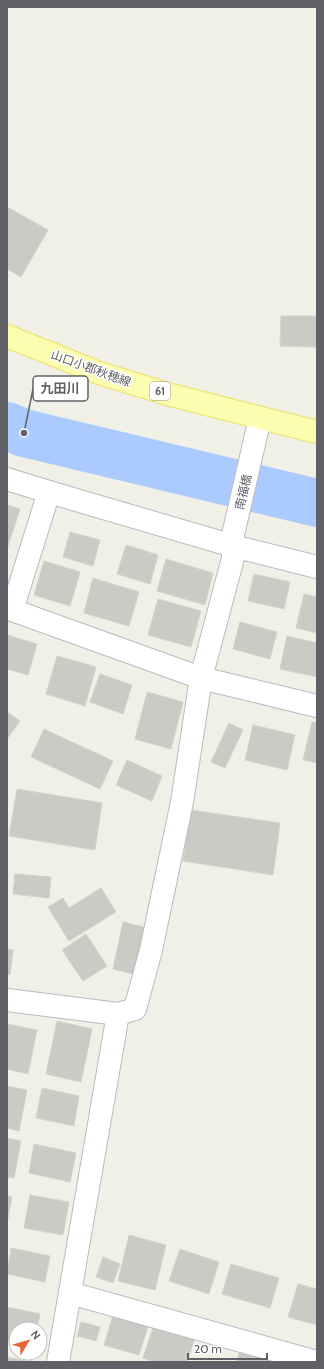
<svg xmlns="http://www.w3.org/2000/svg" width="324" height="1369" viewBox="0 0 324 1369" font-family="Cabin,'Noto Sans JP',sans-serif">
  <rect width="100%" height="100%" fill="#f0f0e7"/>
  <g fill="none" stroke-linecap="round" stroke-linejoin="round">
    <polyline stroke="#abcafd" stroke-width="48" points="7,426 24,433 317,503"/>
  </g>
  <g fill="#cccac4" stroke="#d5d3c6">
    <polygon points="7,207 48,230 21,277 7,269"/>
    <polygon points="281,316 317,316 317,347 280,346"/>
    <polygon points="7,505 20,509 7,549"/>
    <polygon points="70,532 100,540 93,566 63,557"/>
    <polygon points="126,545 158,555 150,584 117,574"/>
    <polygon points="166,559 213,573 205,605 157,591"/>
    <polygon points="44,561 80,572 70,606 34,595"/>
    <polygon points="254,574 290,582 284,609 248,601"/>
    <polygon points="93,578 139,592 129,626 84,613"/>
    <polygon points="304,594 317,597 317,633 296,628"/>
    <polygon points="158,599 201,611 191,647 148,635"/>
    <polygon points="240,622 277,632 270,659 233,649"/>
    <polygon points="7,635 37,644 28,675 7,669"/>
    <polygon points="287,636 317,643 317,677 280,669"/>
    <polygon points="57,656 96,667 85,706 46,694"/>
    <polygon points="100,674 132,685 123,714 90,702"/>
    <polygon points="147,692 183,702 171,749 135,739"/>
    <polygon points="7,712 20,721 7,739"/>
    <polygon points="312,722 317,723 317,763 303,760"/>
    <polygon points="229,723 243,730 225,768 211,762"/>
    <polygon points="253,725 295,735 287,770 245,760"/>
    <polygon points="44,729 113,761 100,789 31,757"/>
    <polygon points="127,760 162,776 152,801 116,785"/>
    <polygon points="17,789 102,803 95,850 9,836"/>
    <polygon points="191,810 280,823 273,875 183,861"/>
    <polygon points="15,874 51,877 49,898 13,894"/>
    <polygon points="101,888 116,912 69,941 48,907 63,898 69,908"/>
    <polygon points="123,922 148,928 137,975 113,969"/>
    <polygon points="86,934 107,966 83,981 62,950"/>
    <polygon points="7,949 13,950 10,975 7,974"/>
    <polygon points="57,1021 92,1029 81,1082 46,1074"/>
    <polygon points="7,1024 37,1030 28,1074 7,1069"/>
    <polygon points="7,1086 27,1090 19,1131 7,1128"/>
    <polygon points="42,1088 79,1096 74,1126 36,1118"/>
    <polygon points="7,1138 21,1141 14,1178 7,1177"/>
    <polygon points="34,1144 76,1153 70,1182 29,1173"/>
    <polygon points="7,1195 12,1197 7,1223"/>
    <polygon points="30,1195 69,1202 63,1235 24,1228"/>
    <polygon points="129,1235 166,1245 155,1290 118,1281"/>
    <polygon points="11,1248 50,1256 45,1282 7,1274"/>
    <polygon points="180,1249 219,1262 209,1294 169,1281"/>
    <polygon points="103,1257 120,1264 113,1283 96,1277"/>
    <polygon points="231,1264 279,1278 270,1308 222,1294"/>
    <polygon points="298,1284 317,1289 317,1325 288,1317"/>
    <polygon points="7,1307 40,1314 37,1329 16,1329 16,1341 7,1340"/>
    <polygon points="114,1312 149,1323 139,1355 104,1345"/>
    <polygon points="81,1322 100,1327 96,1341 77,1336"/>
    <polygon points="154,1325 195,1338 187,1362 154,1362 143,1358"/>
    <polygon points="240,1351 273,1362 236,1362"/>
    <polygon points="7,1357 30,1362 7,1362"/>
  </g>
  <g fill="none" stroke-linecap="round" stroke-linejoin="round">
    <defs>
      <g id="street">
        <polyline points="7,479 49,492"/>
        <polyline points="317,567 233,546 49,492 12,610 201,678 317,706"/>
        <polyline points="7,1000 118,1014"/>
        <polyline points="70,1293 317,1362"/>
        <polyline points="58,1362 118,1014 135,1009 151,950 182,802 201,678 233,558 233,535 260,418"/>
      </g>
      <polyline id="primary" points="7,336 99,373 171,395 317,432"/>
    </defs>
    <use href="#street" stroke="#b9bbc0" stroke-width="24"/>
    <use href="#primary" stroke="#eee163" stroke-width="24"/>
    <use href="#street" stroke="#fff" stroke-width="22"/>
    <use href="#primary" stroke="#fbfdb0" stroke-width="22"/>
  </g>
  <g text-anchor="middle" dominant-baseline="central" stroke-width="3" stroke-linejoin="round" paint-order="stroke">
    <rect fill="#fff" stroke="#8f9095" stroke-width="1" x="150" y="382" width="20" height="18" rx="3"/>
    <g font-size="11" font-weight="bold" fill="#5f6167">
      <text x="160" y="391">61</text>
    </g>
    <g font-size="12" fill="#5f6167" stroke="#fff">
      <text transform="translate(91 368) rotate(20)">山口小郡秋穂線</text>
      <text transform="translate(243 492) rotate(-77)">南福橋</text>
    </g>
  </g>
  <path fill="none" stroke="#5f6167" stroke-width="1.5" d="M24 433L33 389"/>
  <circle fill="#5f6167" stroke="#fff" stroke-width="1.5" cx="24" cy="433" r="4"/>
  <rect fill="#fff" stroke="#5f6167" stroke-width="1.5" x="33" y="376" width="55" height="25" rx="4"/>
  <g font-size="13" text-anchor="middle" font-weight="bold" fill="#5f6167">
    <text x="60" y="393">九田川</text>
  </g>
  <rect width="324" height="1369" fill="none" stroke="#5f6167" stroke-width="16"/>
  <g transform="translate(28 1341) rotate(52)"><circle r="19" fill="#ffffff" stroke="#bfc0c2"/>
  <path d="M0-3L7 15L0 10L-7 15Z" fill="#e56739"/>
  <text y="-6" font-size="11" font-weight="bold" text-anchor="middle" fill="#5f6167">N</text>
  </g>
  <path d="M188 1353v6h79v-6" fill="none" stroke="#5f6167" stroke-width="2"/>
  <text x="194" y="1353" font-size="12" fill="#5f6167" stroke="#ffffff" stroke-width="3" paint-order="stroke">20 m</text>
</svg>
